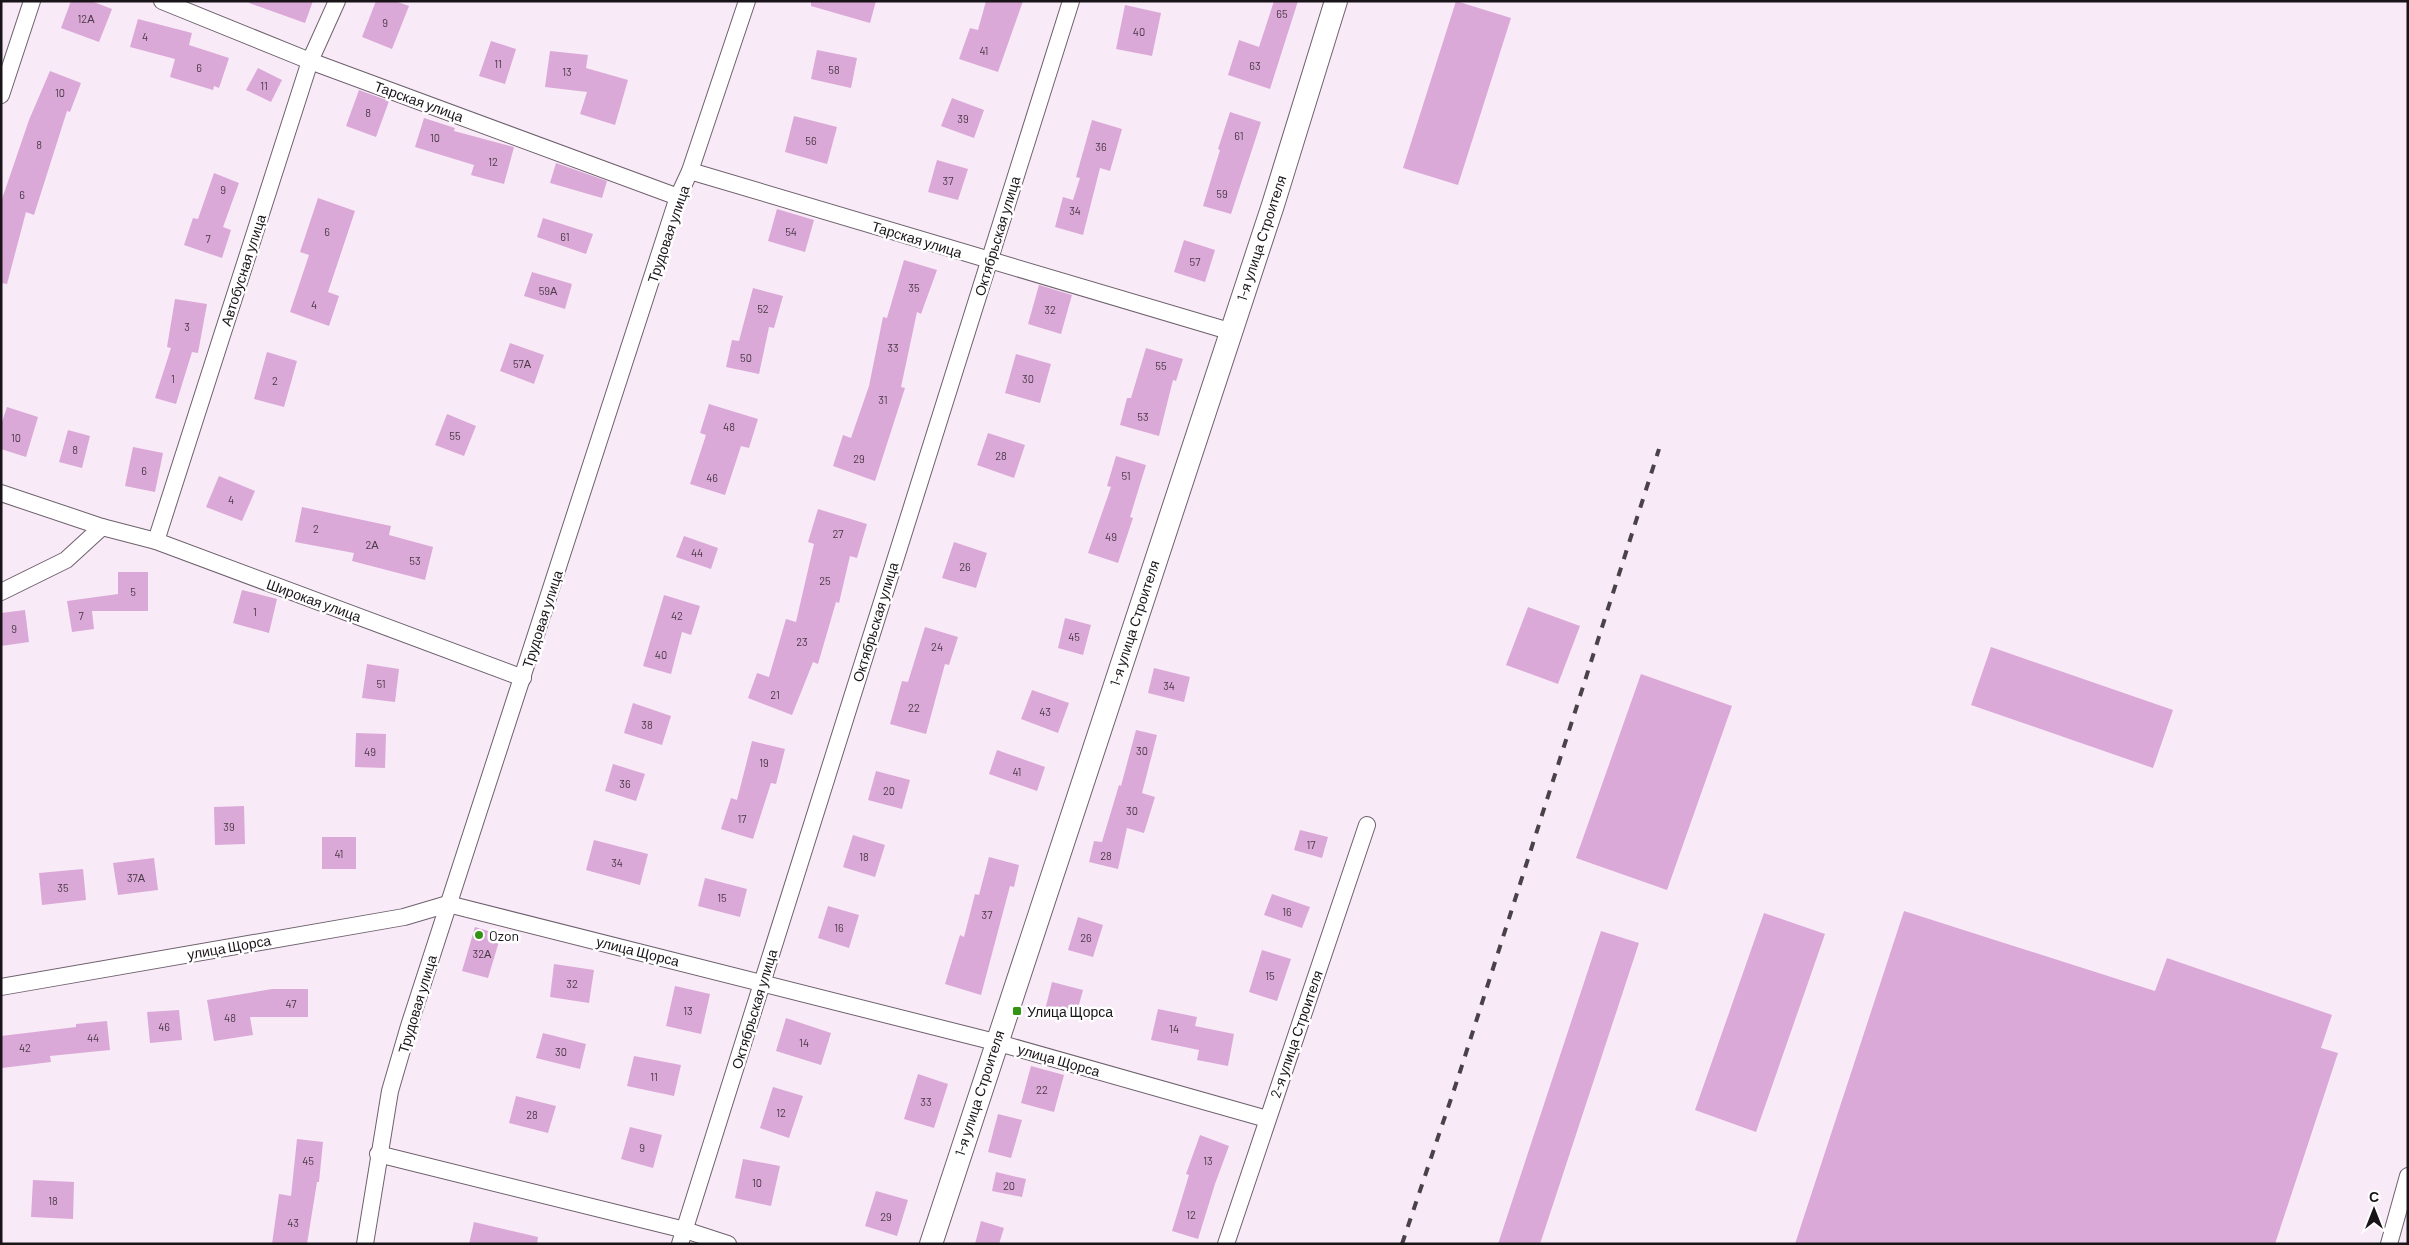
<svg xmlns="http://www.w3.org/2000/svg" width="2409" height="1245" viewBox="0 0 2409 1245" font-family="Barlow,sans-serif">
  <rect width="100%" height="100%" fill="#f9eaf8"/>
  <g fill="#dba9d7">
    <polygon points="71,1 91,1 112,9 99,42 61,28"/>
    <polygon points="250,1 313,1 305,23 249,3"/>
    <polygon points="376,1 395,1 409,6 392,49 362,37"/>
    <polygon points="811,1 876,1 870,23 811,6"/>
    <polygon points="986,1 1023,1 998,72 959,59 970,28 978,30"/>
    <polygon points="1274,1 1298,1 1270,89 1228,75 1239,40 1259,47"/>
    <polygon points="1456,1 1511,18 1458,185 1403,168"/>
    <polygon points="1125,5 1161,13 1152,56 1116,49"/>
    <polygon points="138,19 192,33 189,45 229,58 219,88 214,86 213,90 170,77 175,59 130,47"/>
    <polygon points="491,41 516,49 505,84 479,76"/>
    <polygon points="817,50 857,58 851,88 811,79"/>
    <polygon points="550,51 588,55 586,68 628,80 615,125 580,114 587,92 545,87"/>
    <polygon points="258,68 282,80 271,102 246,90"/>
    <polygon points="50,71 81,83 70,112 67,111 34,215 26,212 7,284 1,283 1,202 29,120"/>
    <polygon points="359,90 389,101 376,137 346,126"/>
    <polygon points="952,98 984,110 974,138 941,126"/>
    <polygon points="1230,112 1261,122 1231,214 1203,206 1220,150 1218,149"/>
    <polygon points="794,116 837,127 827,164 785,152"/>
    <polygon points="424,118 455,128 454,131 514,147 504,184 471,175 474,165 415,147"/>
    <polygon points="1092,120 1122,129 1110,171 1100,168 1083,235 1055,227 1063,197 1073,200 1080,178 1076,177"/>
    <polygon points="937,160 968,169 958,200 928,192"/>
    <polygon points="556,163 607,181 602,198 550,183"/>
    <polygon points="214,173 239,183 223,227 231,230 222,258 184,245 193,218 198,219"/>
    <polygon points="318,198 355,211 328,292 339,296 329,326 290,312 309,255 300,252"/>
    <polygon points="777,209 814,220 805,252 768,241"/>
    <polygon points="543,218 593,234 586,254 537,237"/>
    <polygon points="1184,240 1215,250 1205,282 1174,272"/>
    <polygon points="904,260 937,270 921,314 917,312 901,387 905,388 875,481 833,466 843,435 851,438 869,386 883,317 887,318"/>
    <polygon points="532,272 572,284 565,309 524,296"/>
    <polygon points="1039,285 1072,295 1061,334 1028,324"/>
    <polygon points="753,288 783,296 774,328 769,327 759,374 726,367 732,340 739,341"/>
    <polygon points="175,299 207,304 198,353 192,352 176,404 155,398 171,348 167,347"/>
    <polygon points="510,343 544,355 534,384 500,371"/>
    <polygon points="1146,348 1183,359 1176,381 1173,380 1159,436 1120,425 1127,398 1131,398"/>
    <polygon points="267,352 297,361 284,407 254,399"/>
    <polygon points="1016,354 1051,364 1040,403 1005,393"/>
    <polygon points="709,404 758,419 749,448 741,446 725,495 690,484 706,435 700,433"/>
    <polygon points="7,407 38,417 26,457 1,449 1,425"/>
    <polygon points="447,414 476,426 464,456 435,445"/>
    <polygon points="68,430 90,436 82,468 59,462"/>
    <polygon points="988,433 1025,445 1014,478 977,465"/>
    <polygon points="133,447 163,453 155,492 125,486"/>
    <polygon points="1116,456 1146,465 1130,517 1133,518 1118,563 1088,553 1111,487 1107,486"/>
    <polygon points="219,476 255,491 242,521 206,507"/>
    <polygon points="302,507 391,526 389,535 433,547 425,580 352,561 354,553 295,542"/>
    <polygon points="818,509 867,524 857,558 850,556 839,603 836,602 818,664 813,662 792,715 748,698 757,673 769,677 786,619 796,622 814,544 808,542"/>
    <polygon points="684,536 718,548 711,569 676,557"/>
    <polygon points="954,542 987,553 976,588 942,578"/>
    <polygon points="118,572 148,572 148,611 92,611 94,629 72,632 67,601 118,594"/>
    <polygon points="242,590 277,599 269,633 233,623"/>
    <polygon points="664,595 700,606 691,635 682,632 671,674 643,666"/>
    <polygon points="1528,607 1580,626 1558,684 1506,665"/>
    <polygon points="25,610 29,642 1,646 1,613"/>
    <polygon points="1065,618 1091,625 1083,655 1058,648"/>
    <polygon points="925,627 958,637 949,665 945,664 926,734 890,724 902,681 908,682"/>
    <polygon points="1991,647 2173,710 2153,768 1971,705"/>
    <polygon points="367,664 399,669 395,702 362,698"/>
    <polygon points="1154,668 1190,677 1184,702 1148,693"/>
    <polygon points="1641,674 1732,706 1667,890 1576,858"/>
    <polygon points="1032,690 1069,703 1058,733 1021,719"/>
    <polygon points="633,703 671,716 662,745 624,733"/>
    <polygon points="1136,730 1157,735 1142,793 1155,797 1144,833 1127,828 1118,869 1089,862 1094,841 1102,842 1119,785 1121,786"/>
    <polygon points="356,733 386,734 385,768 355,767"/>
    <polygon points="752,741 785,749 776,784 771,783 753,839 721,829 731,798 737,800"/>
    <polygon points="997,750 1045,767 1037,791 989,774"/>
    <polygon points="613,764 645,774 636,801 605,791"/>
    <polygon points="876,771 910,780 902,809 868,800"/>
    <polygon points="244,806 245,844 215,845 214,807"/>
    <polygon points="1300,830 1328,837 1322,858 1294,850"/>
    <polygon points="853,835 885,845 875,877 843,867"/>
    <rect x="322" y="837" width="34" height="32"/>
    <polygon points="594,840 648,854 640,885 586,870"/>
    <polygon points="989,857 1019,865 1014,887 1010,886 981,995 945,984 960,935 964,937 975,894 979,895"/>
    <polygon points="154,858 158,890 118,895 113,863"/>
    <polygon points="83,869 86,900 42,905 39,873"/>
    <polygon points="705,878 747,889 740,917 698,906"/>
    <polygon points="1272,894 1310,907 1302,928 1264,915"/>
    <polygon points="828,906 859,915 849,948 818,938"/>
    <polygon points="1904,911 2155,991 2167,958 2332,1015 2321,1048 2338,1053 2275,1244 1795,1244"/>
    <polygon points="1764,913 1825,934 1756,1132 1695,1110"/>
    <polygon points="1078,917 1103,925 1093,957 1068,950"/>
    <polygon points="475,927 501,935 488,978 462,971"/>
    <polygon points="1601,931 1639,943 1540,1244 1498,1244"/>
    <polygon points="1262,950 1291,959 1277,1001 1249,992"/>
    <polygon points="554,964 594,970 589,1003 550,997"/>
    <polygon points="1052,982 1083,990 1075,1019 1045,1010"/>
    <polygon points="675,986 710,994 701,1034 666,1026"/>
    <polygon points="272,989 308,989 308,1017 250,1017 253,1035 214,1041 207,1000"/>
    <polygon points="1158,1009 1197,1017 1195,1026 1234,1034 1228,1066 1197,1060 1199,1050 1151,1040"/>
    <polygon points="179,1010 182,1040 150,1043 147,1012"/>
    <polygon points="786,1018 831,1033 821,1065 776,1051"/>
    <polygon points="107,1021 110,1050 50,1056 51,1062 2,1068 1,1036 76,1027 76,1024"/>
    <polygon points="543,1033 586,1044 580,1069 536,1058"/>
    <polygon points="634,1056 681,1065 674,1096 627,1086"/>
    <polygon points="1031,1066 1064,1075 1054,1112 1021,1103"/>
    <polygon points="918,1074 948,1084 934,1128 904,1119"/>
    <polygon points="773,1087 803,1096 789,1138 760,1128"/>
    <polygon points="516,1096 556,1106 548,1133 509,1123"/>
    <polygon points="998,1114 1022,1120 1011,1158 988,1152"/>
    <polygon points="630,1127 662,1135 653,1168 621,1159"/>
    <polygon points="1200,1135 1229,1146 1215,1184 1198,1239 1172,1231 1189,1175 1186,1174"/>
    <polygon points="297,1139 323,1142 319,1182 317,1182 307,1244 272,1244 279,1194 291,1196"/>
    <polygon points="743,1159 780,1166 771,1206 735,1198"/>
    <polygon points="996,1172 1026,1179 1022,1197 992,1191"/>
    <polygon points="33,1180 74,1182 73,1219 31,1217"/>
    <polygon points="876,1191 908,1200 897,1236 865,1226"/>
    <polygon points="981,1221 1004,1228 999,1244 975,1244"/>
    <polygon points="474,1222 538,1237 537,1244 469,1244"/>
  </g>
  <g fill="none" stroke-linecap="round" stroke-linejoin="round">
    <defs>
      <g id="street">
        <polyline points="162,1 310,61 678,197"/>
        <polyline points="1,95 32,1"/>
        <polyline points="690,171 1229,331"/>
        <polyline points="1,493 102,527 156,541 523,678"/>
        <polyline points="156,541 310,61 337,1"/>
        <polyline points="1,592 66,560 102,527"/>
        <polyline points="1,987 404,917 448,904 995,1042 1267,1119"/>
        <polyline points="378,1154 685,1230 728,1244"/>
        <polyline points="365,1244 390,1091 409,1026 678,197 690,171 747,1"/>
        <polyline points="680,1244 1071,1"/>
        <polyline points="1226,1244 1367,825"/>
        <polyline points="2389,1244 2408,1176"/>
      </g>
      <polyline id="secondary" points="931,1244 1273,205 1336,1"/>
    </defs>
    <use href="#street" stroke="#6e616d" stroke-width="18"/>
    <use href="#secondary" stroke="#6e616d" stroke-width="24"/>
    <use href="#street" stroke="#fff" stroke-width="16"/>
    <use href="#secondary" stroke="#fff" stroke-width="22"/>
    <polyline stroke="#494248" stroke-width="4" stroke-dasharray="9 9" stroke-linecap="butt" points="1402,1244 1458,1078 1659,449"/>
  </g>
  <g fill="#329415" stroke="#fff" stroke-width="2">
    <circle cx="479" cy="935" r="5"/>
    <rect x="1012" y="1006" width="10" height="10" rx="2.5"/>
  </g>
  <g text-anchor="middle" dominant-baseline="central" stroke-width="5" stroke-linejoin="round" paint-order="stroke">
    <g font-size="11" fill="#4a3948">
      <text x="1282" y="13">65</text>
      <text x="86" y="18">12А</text>
      <text x="385" y="22">9</text>
      <text x="1139" y="31">40</text>
      <text x="145" y="36">4</text>
      <text x="984" y="50">41</text>
      <text x="498" y="63">11</text>
      <text x="1255" y="65">63</text>
      <text x="199" y="67">6</text>
      <text x="834" y="69">58</text>
      <text x="567" y="71">13</text>
      <text x="264" y="85">11</text>
      <text x="60" y="92">10</text>
      <text x="368" y="112">8</text>
      <text x="963" y="118">39</text>
      <text x="1239" y="135">61</text>
      <text x="435" y="137">10</text>
      <text x="811" y="140">56</text>
      <text x="39" y="144">8</text>
      <text x="1101" y="146">36</text>
      <text x="493" y="161">12</text>
      <text x="948" y="180">37</text>
      <text x="223" y="189">9</text>
      <text x="1222" y="193">59</text>
      <text x="22" y="194">6</text>
      <text x="1075" y="210">34</text>
      <text x="327" y="231">6</text>
      <text x="791" y="231">54</text>
      <text x="565" y="236">61</text>
      <text x="208" y="238">7</text>
      <text x="1195" y="261">57</text>
      <text x="914" y="287">35</text>
      <text x="548" y="290">59А</text>
      <text x="314" y="304">4</text>
      <text x="763" y="308">52</text>
      <text x="1050" y="309">32</text>
      <text x="187" y="326">3</text>
      <text x="893" y="347">33</text>
      <text x="746" y="357">50</text>
      <text x="522" y="363">57А</text>
      <text x="1161" y="365">55</text>
      <text x="173" y="378">1</text>
      <text x="1028" y="378">30</text>
      <text x="275" y="380">2</text>
      <text x="883" y="399">31</text>
      <text x="1143" y="416">53</text>
      <text x="729" y="426">48</text>
      <text x="455" y="435">55</text>
      <text x="16" y="437">10</text>
      <text x="75" y="449">8</text>
      <text x="1001" y="455">28</text>
      <text x="859" y="458">29</text>
      <text x="144" y="470">6</text>
      <text x="1126" y="475">51</text>
      <text x="712" y="477">46</text>
      <text x="231" y="499">4</text>
      <text x="316" y="528">2</text>
      <text x="838" y="533">27</text>
      <text x="1111" y="536">49</text>
      <text x="372" y="544">2А</text>
      <text x="697" y="552">44</text>
      <text x="415" y="560">53</text>
      <text x="965" y="566">26</text>
      <text x="825" y="580">25</text>
      <text x="133" y="591">5</text>
      <text x="255" y="611">1</text>
      <text x="81" y="615">7</text>
      <text x="677" y="615">42</text>
      <text x="14" y="628">9</text>
      <text x="1074" y="636">45</text>
      <text x="802" y="641">23</text>
      <text x="937" y="646">24</text>
      <text x="661" y="654">40</text>
      <text x="381" y="683">51</text>
      <text x="1169" y="685">34</text>
      <text x="775" y="694">21</text>
      <text x="914" y="707">22</text>
      <text x="1045" y="711">43</text>
      <text x="647" y="724">38</text>
      <text x="1142" y="750">30</text>
      <text x="370" y="751">49</text>
      <text x="764" y="762">19</text>
      <text x="1017" y="771">41</text>
      <text x="625" y="783">36</text>
      <text x="889" y="790">20</text>
      <text x="1132" y="810">30</text>
      <text x="742" y="818">17</text>
      <text x="229" y="826">39</text>
      <text x="1311" y="844">17</text>
      <text x="339" y="853">41</text>
      <text x="1106" y="855">28</text>
      <text x="864" y="856">18</text>
      <text x="617" y="862">34</text>
      <text x="136" y="877">37А</text>
      <text x="63" y="887">35</text>
      <text x="722" y="897">15</text>
      <text x="1287" y="911">16</text>
      <text x="987" y="914">37</text>
      <text x="839" y="927">16</text>
      <text x="1086" y="937">26</text>
      <text x="482" y="953">32А</text>
      <text x="1270" y="975">15</text>
      <text x="572" y="983">32</text>
      <text x="291" y="1003">47</text>
      <text x="688" y="1010">13</text>
      <text x="230" y="1017">48</text>
      <text x="164" y="1026">46</text>
      <text x="1174" y="1028">14</text>
      <text x="93" y="1037">44</text>
      <text x="804" y="1042">14</text>
      <text x="25" y="1047">42</text>
      <text x="561" y="1051">30</text>
      <text x="654" y="1076">11</text>
      <text x="1042" y="1089">22</text>
      <text x="926" y="1101">33</text>
      <text x="781" y="1112">12</text>
      <text x="532" y="1114">28</text>
      <text x="642" y="1147">9</text>
      <text x="308" y="1160">45</text>
      <text x="1208" y="1160">13</text>
      <text x="757" y="1182">10</text>
      <text x="1009" y="1185">20</text>
      <text x="53" y="1200">18</text>
      <text x="1191" y="1214">12</text>
      <text x="886" y="1216">29</text>
      <text x="293" y="1222">43</text>
    </g>
    <g font-size="14" fill="#191418" stroke="#fff">
      <text transform="translate(419 101) rotate(20)">Тарская улица</text>
      <text transform="translate(668 234) rotate(-71)">Трудовая улица</text>
      <text transform="translate(997 236) rotate(-73)">Октябрьская улица</text>
      <text transform="translate(1261 238) rotate(-72)">1-я улица Строителя</text>
      <text transform="translate(917 239) rotate(17)">Тарская улица</text>
      <text transform="translate(243 270) rotate(-72)">Автобусная улица</text>
      <text transform="translate(314 600) rotate(20)">Широкая улица</text>
      <text transform="translate(542 619) rotate(-72)">Трудовая улица</text>
      <text transform="translate(875 622) rotate(-73)">Октябрьская улица</text>
      <text transform="translate(1134 623) rotate(-72)">1-я улица Строителя</text>
      <text transform="translate(229 947) rotate(-10)">улица Щорса</text>
      <text transform="translate(638 951) rotate(14)">улица Щорса</text>
      <text transform="translate(417 1004) rotate(-73)">Трудовая улица</text>
      <text transform="translate(754 1009) rotate(-73)">Октябрьская улица</text>
      <text transform="translate(1296 1034) rotate(-71)">2-я улица Строителя</text>
      <text transform="translate(1059 1060) rotate(16)">улица Щорса</text>
      <text transform="translate(979 1093) rotate(-72)">1-я улица Строителя</text>
    </g>
    <g font-size="14" fill="#191418" stroke="#fff" text-anchor="start">
      <text x="489" y="935">Ozon</text>
      <text x="1027" y="1011">Улица Щорса</text>
    </g>
  </g>
  <rect width="2409" height="1245" fill="none" stroke="#191418" stroke-width="5"/>
  <g transform="translate(2374 1210)" stroke="#ffffff" stroke-width="4" paint-order="stroke">
  <path d="M0-4L9 19L0 12L-9 19Z" fill="#191418"/>
  <text y="-8" font-size="14" font-weight="bold" text-anchor="middle" fill="#191418">С</text>
  </g>
</svg>
